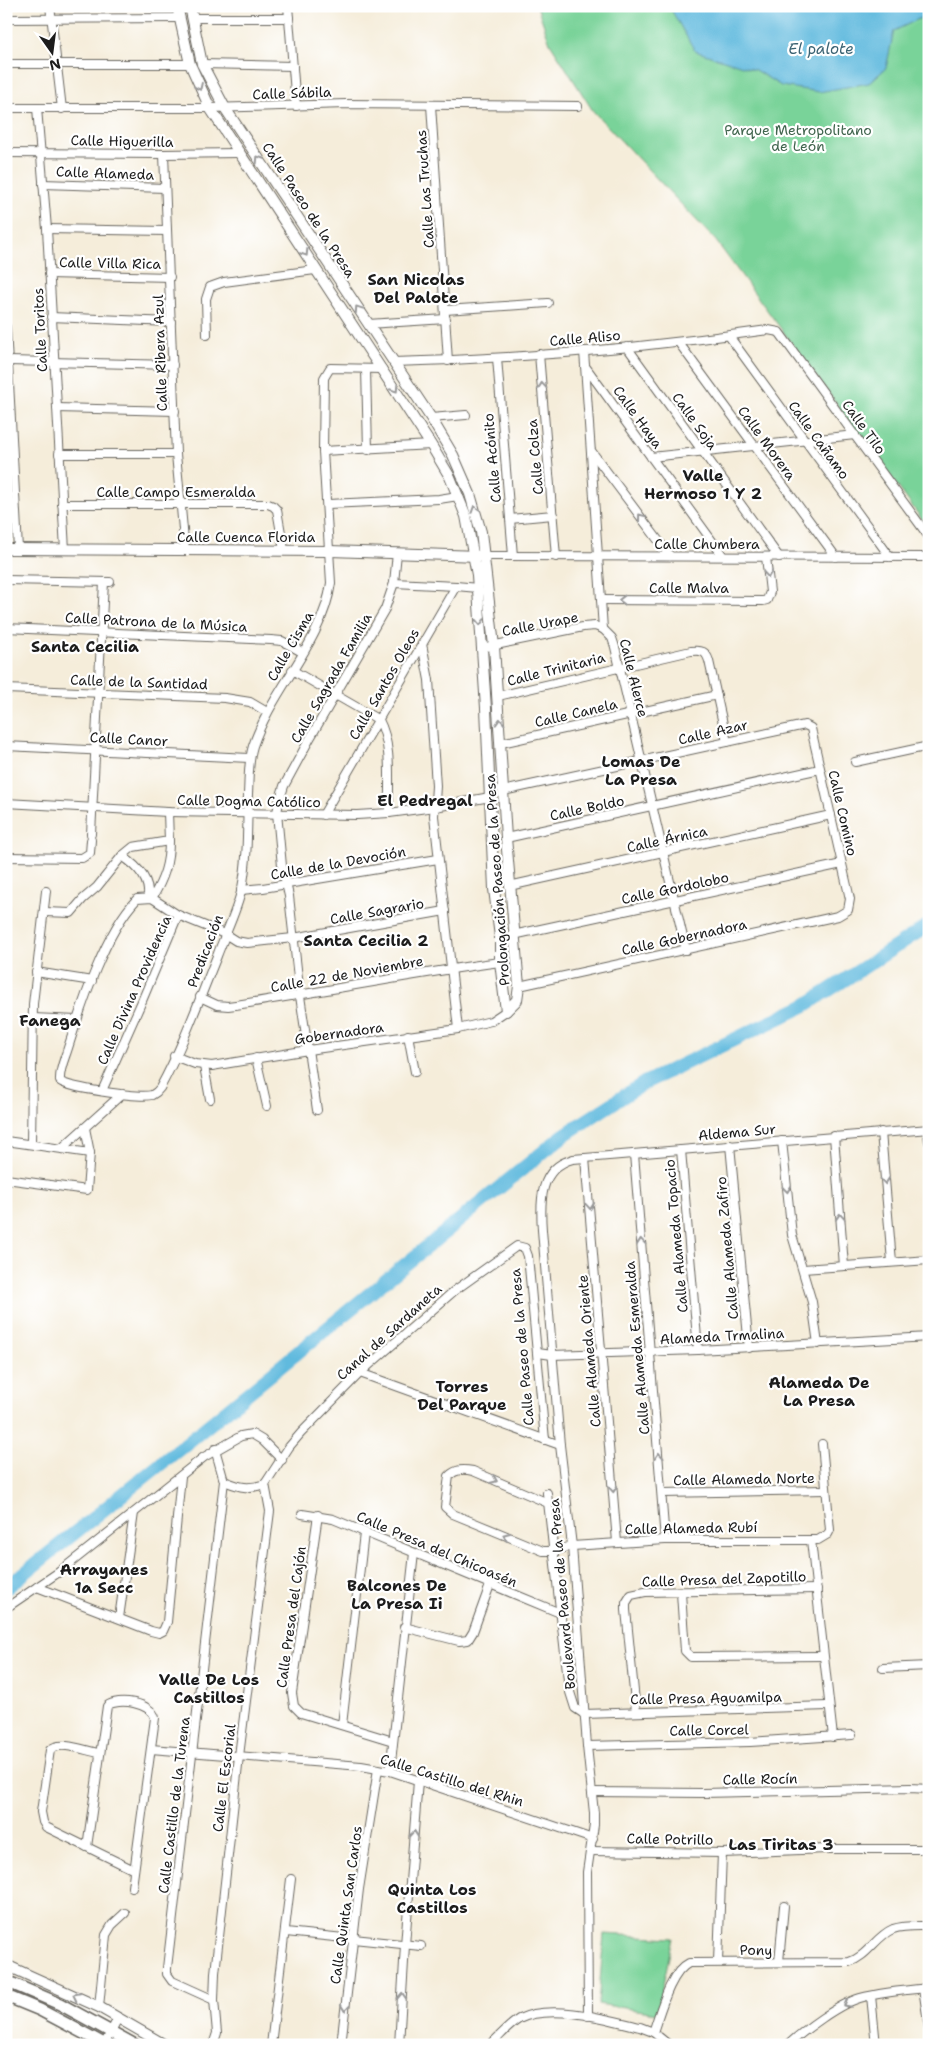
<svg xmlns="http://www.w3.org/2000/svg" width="935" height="2051" viewBox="0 0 935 2051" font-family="'Shantell Sans',sans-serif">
  <rect width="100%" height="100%" fill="#fff"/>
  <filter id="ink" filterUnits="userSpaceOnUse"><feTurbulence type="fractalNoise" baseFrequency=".02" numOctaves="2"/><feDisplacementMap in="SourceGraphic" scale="10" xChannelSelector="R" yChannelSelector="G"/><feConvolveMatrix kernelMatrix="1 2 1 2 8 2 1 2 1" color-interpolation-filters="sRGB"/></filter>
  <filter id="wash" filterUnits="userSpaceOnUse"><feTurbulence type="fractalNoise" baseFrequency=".0096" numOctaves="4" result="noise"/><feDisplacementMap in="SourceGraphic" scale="20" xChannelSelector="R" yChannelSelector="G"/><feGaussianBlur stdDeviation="1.12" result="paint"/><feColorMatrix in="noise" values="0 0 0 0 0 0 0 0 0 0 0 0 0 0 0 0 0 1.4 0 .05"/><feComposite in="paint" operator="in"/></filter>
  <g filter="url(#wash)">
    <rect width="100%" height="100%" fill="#f5edda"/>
    <g fill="#79d399" stroke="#4a785a">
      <polygon points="537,6 929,6 929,529 716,241 593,111 550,43"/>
      <polygon points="604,1934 673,1938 657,2013 598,2004"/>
    </g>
    <polygon fill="#60bade" stroke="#3e6b7d" points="669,6 929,6 929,14 894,31 886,68 869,83 819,92 781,86 755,70 695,51"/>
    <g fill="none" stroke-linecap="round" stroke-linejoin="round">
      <polyline stroke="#60bade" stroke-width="14" points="6,1588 183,1446 564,1135 644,1083 806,1005 929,925"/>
    </g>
  </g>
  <g filter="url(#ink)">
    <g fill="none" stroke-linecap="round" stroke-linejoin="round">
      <defs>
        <g id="minor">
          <polyline points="50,6 62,109"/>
          <polyline points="288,6 296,106"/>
          <polyline points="192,18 289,18"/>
          <polyline points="6,19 179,18"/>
          <polyline points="6,64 190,64"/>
          <polyline points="202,64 293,66"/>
          <polyline points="431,105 448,361"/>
          <polyline points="6,108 210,108 346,104 578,106"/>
          <polyline points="37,108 47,229 65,550"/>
          <polyline points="6,153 164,154 238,153"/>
          <polyline points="164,154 176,454 185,551"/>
          <polyline points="43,184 165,188"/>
          <polyline points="47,229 167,231"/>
          <polyline points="49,274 170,277"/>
          <polyline points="445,310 548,303"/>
          <polyline points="51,317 171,322"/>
          <polyline points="368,324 446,319"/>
          <polyline points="6,327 18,549"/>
          <polyline points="207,335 206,299 210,287 224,282 315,270"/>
          <polyline points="729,336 890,557"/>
          <polyline points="679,343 836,557"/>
          <polyline points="627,347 779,557"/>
          <polyline points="584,351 603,629 612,638 615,647 686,950"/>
          <polyline points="539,354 556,557"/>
          <polyline points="497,358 513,556"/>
          <polyline points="9,361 173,365"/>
          <path d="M393,362C518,359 644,348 768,330L779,332L929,537"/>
          <polyline points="585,366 723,556"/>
          <polyline points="366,369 368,450"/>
          <path d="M382,369L330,368L324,378L323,451L331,583C323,642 272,689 253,746C248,762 249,778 248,794C247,826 248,858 242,888C237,911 225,934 217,956C199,1000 183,1046 160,1088C158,1091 156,1093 152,1095C140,1098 66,1088 60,1081C59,1070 65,1058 68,1048C82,1004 105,932 137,899L152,898L178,915L225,934L236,941L247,943L293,938L445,911"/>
          <polyline points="57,408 175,411"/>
          <polyline points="431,418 466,415"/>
          <polyline points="323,451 431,445"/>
          <polyline points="592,452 670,556"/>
          <polyline points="59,454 176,454"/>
          <polyline points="651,457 855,435"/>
          <polyline points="62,504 268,504 273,506 277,510 284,550"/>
          <polyline points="328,504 439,499 458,496"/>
          <polyline points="510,519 553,515"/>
          <polyline points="485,556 929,557"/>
          <polyline points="6,580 110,582"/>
          <polyline points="394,583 456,586"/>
          <polyline points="601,600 763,601 767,600 770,592 766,557"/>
          <polyline points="6,628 271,640 282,641 302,652"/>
          <polyline points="422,644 429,680 436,786 434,816 458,1029"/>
          <polyline points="481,648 583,627 595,626 603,629"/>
          <path d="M292,670L379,720C393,746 388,783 389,813"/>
          <polyline points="6,689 225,698 250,702 267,712"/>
          <path d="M498,696L691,651C702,650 706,651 709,661L727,742"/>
          <polyline points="501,743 717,695"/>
          <polyline points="6,746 249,758"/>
          <polyline points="855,762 929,746"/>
          <polyline points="503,791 805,725 811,728 812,733 850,899 848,910 838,916 519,986"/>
          <polyline points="6,803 168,812 357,815 389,813 435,807 490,797"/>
          <polyline points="323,815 456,586 478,588"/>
          <polyline points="91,834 104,582"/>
          <polyline points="506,838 820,769"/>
          <path d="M122,856C136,865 150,879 148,897"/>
          <polyline points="6,857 82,858 90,853 91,840"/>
          <polyline points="509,886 831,815"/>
          <polyline points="241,890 263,888 438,859"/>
          <path d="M152,898C164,879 169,863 169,841"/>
          <polyline points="45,912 71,913 83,899 97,887 122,856 133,847 169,841 168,812"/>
          <polyline points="513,935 842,864"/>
          <polyline points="36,972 92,981"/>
          <path d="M200,997L217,1005L228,1006C319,993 409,974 500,962"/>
          <polyline points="33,1018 77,1020"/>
          <polyline points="408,1035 415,1072"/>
          <polyline points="174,1056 195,1064 212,1066 308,1050 458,1029 491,1021 506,1011"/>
          <polyline points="256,1058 267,1106"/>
          <polyline points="204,1066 210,1099"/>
          <polyline points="102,1091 142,1001 178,915"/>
          <polyline points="317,1110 300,996 289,896 282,866 277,813 279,802 284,786 309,740 385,609 394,583 397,553"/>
          <polyline points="927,1129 929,1142"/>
          <polyline points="881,1132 892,1262"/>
          <polyline points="834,1136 844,1266"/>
          <polyline points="6,1141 90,1153"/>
          <polyline points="782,1141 792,1235 812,1302 818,1344"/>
          <polyline points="31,1144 33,1004 46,891"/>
          <polyline points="730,1145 749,1348"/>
          <polyline points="62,1148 122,1094"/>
          <polyline points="681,1150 698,1350"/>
          <polyline points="634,1154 665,1540"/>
          <polyline points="585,1158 617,1542"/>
          <polyline points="6,1179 87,1190 90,1153 85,1128"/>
          <polyline points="803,1269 929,1260"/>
          <polyline points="538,1353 552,1355 698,1350 929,1337"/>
          <polyline points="360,1373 560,1445"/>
          <path d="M215,1449L224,1481C240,1487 247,1490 265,1484"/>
          <polyline points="547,1493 569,1689 575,1708 584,1714"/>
          <polyline points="663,1493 826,1490"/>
          <path d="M548,1503L473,1471C463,1469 456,1469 449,1476L445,1507L453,1514L543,1551H552L572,1546L665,1540H818L828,1534L830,1530L822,1444"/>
          <polyline points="302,1514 333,1519 560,1613"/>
          <polyline points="318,1515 292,1693 294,1706 301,1713 393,1741"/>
          <polyline points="811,1540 833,1737"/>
          <polyline points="37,1587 151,1631 159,1633 163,1631 167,1622 181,1476"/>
          <polyline points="681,1593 685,1651 691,1657 823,1656"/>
          <polyline points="6,1608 59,1572 204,1457 241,1436 252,1434 262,1440 282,1460"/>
          <polyline points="119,1618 134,1513"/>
          <polyline points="404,1627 459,1641 468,1640 473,1632 490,1585"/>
          <polyline points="883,1668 929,1666"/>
          <polyline points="636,1712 626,1610 626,1603 631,1595 645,1592 817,1589"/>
          <polyline points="584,1714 828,1706"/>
          <polyline points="342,1725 364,1533"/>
          <polyline points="587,1746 750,1742 852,1735"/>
          <polyline points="151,1749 361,1766 390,1771 593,1839"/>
          <path d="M99,1753C86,1751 60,1740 50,1750L41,1812L43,1822L46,1827L134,1870"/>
          <polyline points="390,1771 414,1553"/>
          <polyline points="592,1792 703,1793 910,1788 929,1789"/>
          <path d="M87,1847L107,1706C118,1697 152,1703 155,1718L132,1887"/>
          <polyline points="591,1851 722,1853 827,1849 929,1849"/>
          <polyline points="286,1932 421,1946"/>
          <polyline points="718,1962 722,1853"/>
          <polyline points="779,1962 784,1906"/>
          <polyline points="923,1988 929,2029"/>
          <polyline points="871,1996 876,2045"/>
          <polyline points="214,2000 172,1981 167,1974 167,1968 224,1481"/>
          <polyline points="99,2007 106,1935 112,1925 125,1913"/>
          <path d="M588,2016L587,1872L594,1825V1813L587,1746L572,1546L560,1445L542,1230C540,1202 539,1168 573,1159L929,1129"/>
          <path d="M653,2032C660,2013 670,1972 689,1963L849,1962C867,1957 876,1936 893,1929C904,1925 917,1926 929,1926"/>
          <polyline points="104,2045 118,2018"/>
          <polyline points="213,2045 217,2033 214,2000 215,1973 239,1756 270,1511 265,1484 289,1447 301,1433 360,1373 454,1291 517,1246 525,1248 528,1256 545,1440"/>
          <polyline points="271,2045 291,1879"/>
          <polyline points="341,2045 359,1889 378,1769"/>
          <polyline points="399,2045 405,1945 418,1781"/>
          <path d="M490,2045C500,2036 508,2026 519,2019C550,2003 607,2019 640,2027L653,2032L669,2045"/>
          <path d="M788,2045C804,2030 839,2004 860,1998C882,1992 906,1990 929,1988"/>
        </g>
        <g id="tertiary">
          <polyline points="177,6 190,64 210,108 431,445 450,477 466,516 477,575 486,708 494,889 500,937 500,962 506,1011"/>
          <polyline points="190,6 202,64 225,108 431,418 453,455 470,494 481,532 494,646 506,838 519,986 517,1000 506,1011"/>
          <polyline points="6,549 330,551 479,556"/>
          <polyline points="6,1965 99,2007 165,2045"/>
        </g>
        <g id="secondary">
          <polyline points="6,1981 60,2004 135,2045"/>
          <polyline points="6,1996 40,2010 106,2045"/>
        </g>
      </defs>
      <use href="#minor" stroke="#68655e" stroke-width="10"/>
      <use href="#tertiary" stroke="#68655e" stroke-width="12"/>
      <use href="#secondary" stroke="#68655e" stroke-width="14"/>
      <use href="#minor" stroke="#fff" stroke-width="8"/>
      <use href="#tertiary" stroke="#fff" stroke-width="10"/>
      <use href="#secondary" stroke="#fff" stroke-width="11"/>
    </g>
    <defs><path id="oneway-chevron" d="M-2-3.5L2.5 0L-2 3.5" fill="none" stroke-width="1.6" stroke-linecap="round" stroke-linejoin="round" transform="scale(1.25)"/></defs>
    <g stroke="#999">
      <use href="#oneway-chevron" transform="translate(199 87) rotate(65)"/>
      <use href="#oneway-chevron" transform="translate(259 159) rotate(-123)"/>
      <use href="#oneway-chevron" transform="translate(305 253) rotate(58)"/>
      <use href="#oneway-chevron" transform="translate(358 309) rotate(-124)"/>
      <use href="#oneway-chevron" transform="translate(542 386) rotate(-95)"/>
      <use href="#oneway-chevron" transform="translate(395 389) rotate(57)"/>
      <use href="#oneway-chevron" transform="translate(475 509) rotate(-108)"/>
      <use href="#oneway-chevron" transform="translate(641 517) rotate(-127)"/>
      <use href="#oneway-chevron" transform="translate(768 574) rotate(84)"/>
      <use href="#oneway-chevron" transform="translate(622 600) rotate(-180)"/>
      <use href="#oneway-chevron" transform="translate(480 622) rotate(87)"/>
      <use href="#oneway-chevron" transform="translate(500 722) rotate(-93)"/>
      <use href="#oneway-chevron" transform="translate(885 1181) rotate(85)"/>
      <use href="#oneway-chevron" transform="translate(787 1189) rotate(84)"/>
      <use href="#oneway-chevron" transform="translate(590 1206) rotate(85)"/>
      <use href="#oneway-chevron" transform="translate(840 1217) rotate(-94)"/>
      <use href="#oneway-chevron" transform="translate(641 1242) rotate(-95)"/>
      <use href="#oneway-chevron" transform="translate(659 1456) rotate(-95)"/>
      <use href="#oneway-chevron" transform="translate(494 1480) rotate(23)"/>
      <use href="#oneway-chevron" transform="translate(613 1489) rotate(85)"/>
      <use href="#oneway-chevron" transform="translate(506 1536) rotate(-157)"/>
      <use href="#oneway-chevron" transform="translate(414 1834) rotate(-85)"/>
      <use href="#oneway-chevron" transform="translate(76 1996) rotate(-154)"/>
      <use href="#oneway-chevron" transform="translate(402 1996) rotate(-87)"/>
      <use href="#oneway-chevron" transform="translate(847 2004) rotate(152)"/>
      <use href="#oneway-chevron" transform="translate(345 2008) rotate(96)"/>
    </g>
  </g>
  <g text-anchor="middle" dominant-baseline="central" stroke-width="4.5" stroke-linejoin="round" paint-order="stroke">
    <g font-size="14" fill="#1c1c1c" stroke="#fff">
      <text transform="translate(292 93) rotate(-2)">Calle Sábila</text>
      <text transform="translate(122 141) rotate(1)">Calle Higuerilla</text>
      <text transform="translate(105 173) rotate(2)">Calle Alameda</text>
      <text transform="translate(425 189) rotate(-94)">Calle Las Truchas</text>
      <text transform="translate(309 210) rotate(57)">Calle Paseo de la Presa</text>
      <text transform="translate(110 263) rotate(1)">Calle Villa Rica</text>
      <text transform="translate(40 330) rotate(-93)">Calle Toritos</text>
      <text transform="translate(585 338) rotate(-5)">Calle Aliso</text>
      <text transform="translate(160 353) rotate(-92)">Calle Ribera Azul</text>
      <text transform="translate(638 417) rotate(54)">Calle Haya</text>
      <text transform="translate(695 421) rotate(54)">Calle Soja</text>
      <text transform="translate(864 427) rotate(54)">Calle Tilo</text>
      <text transform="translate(819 440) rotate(54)">Calle Cañamo</text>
      <text transform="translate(767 443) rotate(54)">Calle Morera</text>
      <text transform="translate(535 457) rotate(-95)">Calle Colza</text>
      <text transform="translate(492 458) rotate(-95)">Calle Acónito</text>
      <text x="176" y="492">Calle Campo Esmeralda</text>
      <text x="246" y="537">Calle Cuenca Florida</text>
      <text x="707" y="544">Calle Chumbera</text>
      <text x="689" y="588">Calle Malva</text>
      <text transform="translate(156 622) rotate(3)">Calle Patrona de la Música</text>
      <text transform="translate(540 624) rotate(-11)">Calle Urape</text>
      <text transform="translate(290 646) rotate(-60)">Calle Cisma</text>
      <text transform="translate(556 669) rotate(-14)">Calle Trinitaria</text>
      <text transform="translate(331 678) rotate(-60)">Calle Sagrada Familia</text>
      <text transform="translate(634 678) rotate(76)">Calle Alerce</text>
      <text transform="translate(139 682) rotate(2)">Calle de la Santidad</text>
      <text transform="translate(384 684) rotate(-60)">Calle Santos Oleos</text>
      <text transform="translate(576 713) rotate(-13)">Calle Canela</text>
      <text transform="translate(713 732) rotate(-13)">Calle Azar</text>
      <text transform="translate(129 739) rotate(3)">Calle Canor</text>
      <text transform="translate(249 801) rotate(1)">Calle Dogma Católico</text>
      <text transform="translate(587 808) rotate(-12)">Calle Boldo</text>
      <text transform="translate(843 813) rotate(77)">Calle Comino</text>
      <text transform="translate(667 839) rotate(-12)">Calle Árnica</text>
      <text transform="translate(338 863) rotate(-10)">Calle de la Devoción</text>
      <text transform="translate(497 880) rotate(-94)">Prolongación Paseo de la Presa</text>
      <text transform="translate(675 888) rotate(-12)">Calle Gordolobo</text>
      <text transform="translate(377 911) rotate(-10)">Calle Sagrario</text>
      <text transform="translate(684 937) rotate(-12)">Calle Gobernadora</text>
      <text transform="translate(205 951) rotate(-69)">Predicación</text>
      <text transform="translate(347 974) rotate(-10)">Calle 22 de Noviembre</text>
      <text transform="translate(134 990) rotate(-66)">Calle Divina Providencia</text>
      <text transform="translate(339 1033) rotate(-8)">Gobernadora</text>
      <text transform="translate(737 1132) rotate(-5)">Aldema Sur</text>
      <text transform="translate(676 1236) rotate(-95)">Calle Alameda Topacio</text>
      <text transform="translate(727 1248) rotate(-95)">Calle Alameda Zafiro</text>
      <text transform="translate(389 1332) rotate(-42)">Canal de Sardaneta</text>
      <text transform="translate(722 1336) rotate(-3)">Alameda Trmalina</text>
      <text transform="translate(522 1347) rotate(-95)">Calle Paseo de la Presa</text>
      <text transform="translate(637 1348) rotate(-95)">Calle Alameda Esmeralda</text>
      <text transform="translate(589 1351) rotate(-95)">Calle Alameda Oriente</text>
      <text transform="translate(744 1479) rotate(-1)">Calle Alameda Norte</text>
      <text transform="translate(691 1528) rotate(-1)">Calle Alameda Rubí</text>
      <text transform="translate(437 1549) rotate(23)">Calle Presa del Chicoasén</text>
      <text transform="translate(724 1579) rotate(-2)">Calle Presa del Zapotillo</text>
      <text transform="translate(562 1594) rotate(-95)">Boulevard Paseo de la Presa</text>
      <text transform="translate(291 1617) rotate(-82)">Calle Presa del Cajón</text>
      <text transform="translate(706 1698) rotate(-1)">Calle Presa Aguamilpa</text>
      <text transform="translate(709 1730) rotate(-1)">Calle Corcel</text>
      <text transform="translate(224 1778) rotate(-83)">Calle El Escorial</text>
      <text transform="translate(760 1779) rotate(-1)">Calle Rocín</text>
      <text transform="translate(452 1780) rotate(17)">Calle Castillo del Rhin</text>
      <text transform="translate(174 1805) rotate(-83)">Calle Castillo de la Turena</text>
      <text transform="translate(670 1839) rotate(1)">Calle Potrillo</text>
      <text transform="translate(346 1905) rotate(-82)">Calle Quinta San Carlos</text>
      <text transform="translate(756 1950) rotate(1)">Pony</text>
    </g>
    <g font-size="14" fill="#41654e" stroke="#fff">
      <text x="798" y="130">Parque Metropolitano<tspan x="798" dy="16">de León</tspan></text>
    </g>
    <g font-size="15" font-style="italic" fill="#3b6373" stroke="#fff">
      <text x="821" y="49">El palote</text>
    </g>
    <g font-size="16" font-weight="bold" fill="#1c1c1c" stroke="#fff">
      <text x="416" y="279">San Nicolas<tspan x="416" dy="18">Del Palote</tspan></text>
      <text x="703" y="475">Valle<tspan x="703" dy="18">Hermoso 1 Y 2</tspan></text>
      <text x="85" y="646">Santa Cecilia</text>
      <text x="641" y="761">Lomas De<tspan x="641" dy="18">La Presa</tspan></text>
      <text x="425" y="800">El Pedregal</text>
      <text x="366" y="940">Santa Cecilia 2</text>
      <text x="50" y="1020">Fanega</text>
      <text x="819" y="1382">Alameda De<tspan x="819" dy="18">La Presa</tspan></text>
      <text x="462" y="1386">Torres<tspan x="462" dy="18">Del Parque</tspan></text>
      <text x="104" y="1569">Arrayanes<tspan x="104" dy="18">1a Secc</tspan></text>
      <text x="397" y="1585">Balcones De<tspan x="397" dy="18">La Presa Ii</tspan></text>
      <text x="209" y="1679">Valle De Los<tspan x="209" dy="18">Castillos</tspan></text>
      <text x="781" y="1844">Las Tiritas 3</text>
      <text x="432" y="1889">Quinta Los<tspan x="432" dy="18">Castillos</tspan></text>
    </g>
  </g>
  <rect width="935" height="2051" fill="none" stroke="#fff" stroke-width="25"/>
  <g transform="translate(52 52) rotate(166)" stroke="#ffffff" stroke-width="4" paint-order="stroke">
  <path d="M0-4L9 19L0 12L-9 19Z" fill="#1c1c1c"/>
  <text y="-8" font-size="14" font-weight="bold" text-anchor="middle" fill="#1c1c1c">N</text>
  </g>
</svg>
